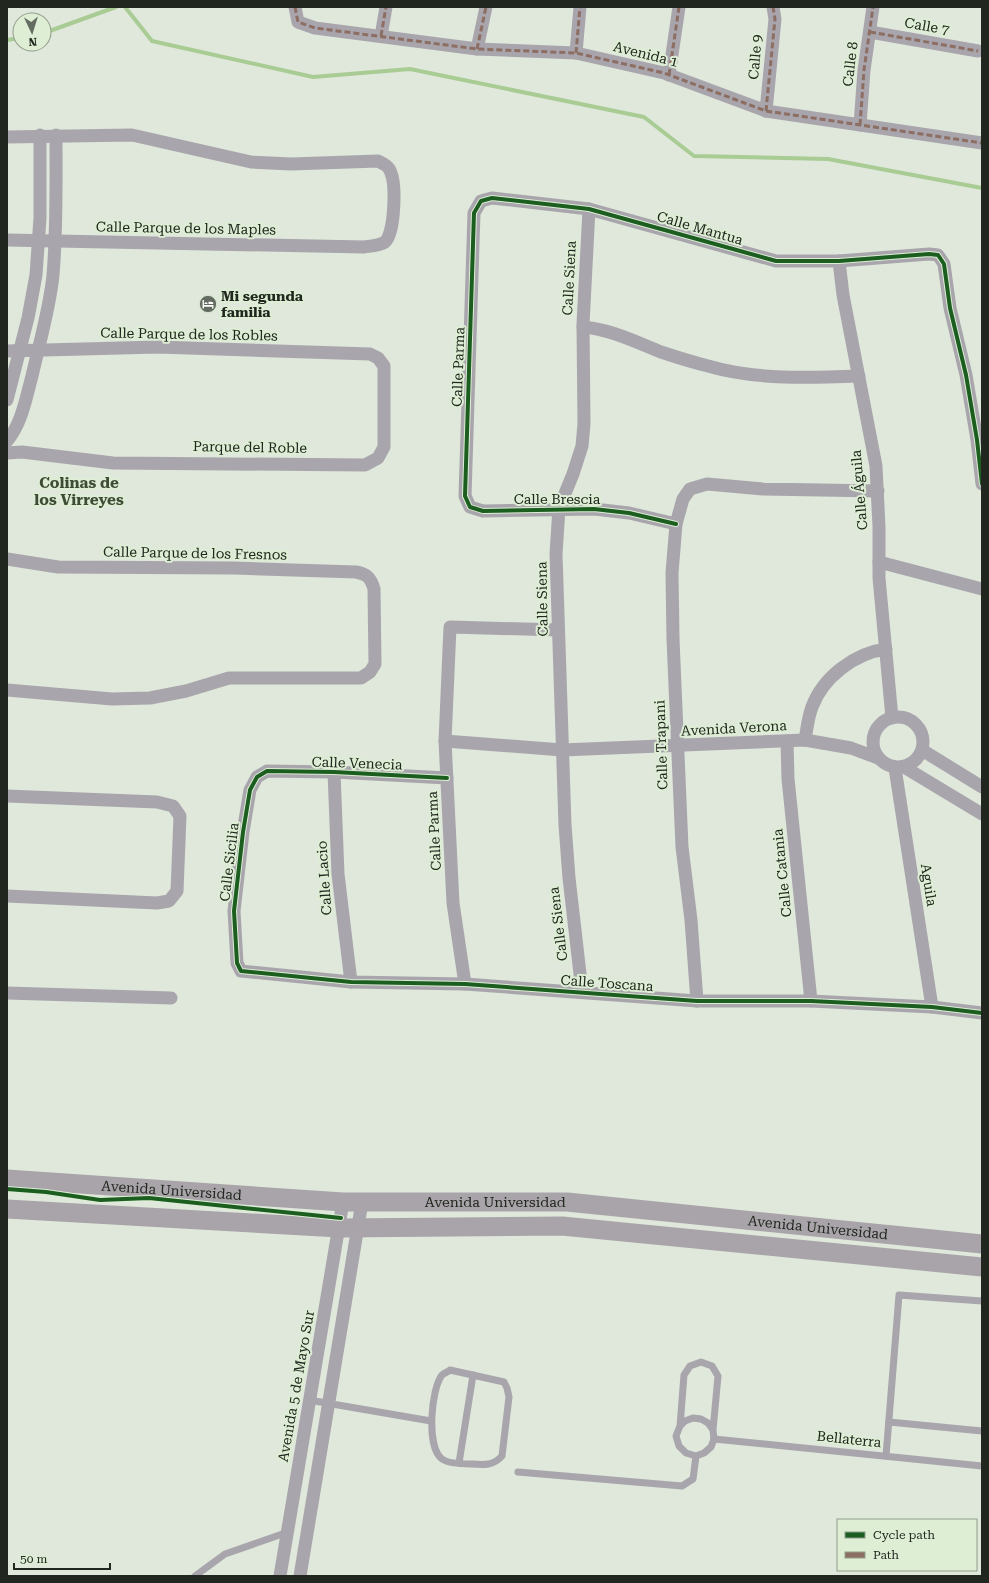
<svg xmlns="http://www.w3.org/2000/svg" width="989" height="1583" viewBox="0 0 989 1583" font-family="'Roboto Serif',serif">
  <rect width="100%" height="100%" fill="#dfe8db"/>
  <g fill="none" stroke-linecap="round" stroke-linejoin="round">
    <g stroke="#a8cc94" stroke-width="4">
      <polyline points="125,7 152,41 313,77 410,69 644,117 694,156 828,159 982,188"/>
      <polyline points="44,33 116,7"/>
      <polyline points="7,40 20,38"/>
    </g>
    <g stroke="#a9a5ac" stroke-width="7">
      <path d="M450,1370L504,1382L507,1388L509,1397L502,1456C493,1466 484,1465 471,1464C463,1464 449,1464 442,1459C426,1447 431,1389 442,1375C444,1373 448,1372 450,1370Z"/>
      <polyline points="309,1400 431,1421"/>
      <polyline points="889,1422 982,1431"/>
      <polyline points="680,1426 685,1421 693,1418 701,1419 708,1423 713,1430 714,1439 711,1447 704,1453 696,1456 686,1453 679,1446 676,1436 680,1426 684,1375 690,1366 701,1362 712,1366 718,1376 713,1430"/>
      <polyline points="714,1439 982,1466"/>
      <polyline points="886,1456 899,1295 982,1301"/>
      <polyline points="459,1463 473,1375"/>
      <polyline points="518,1472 682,1486 693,1479 696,1456"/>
      <polyline points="195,1576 225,1554 288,1532"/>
    </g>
    <g stroke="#a9a5ac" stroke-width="13">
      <polyline points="295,7 298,22 315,28 477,49 576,53 664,73 766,111 982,143"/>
      <polyline points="870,32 978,51"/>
      <polyline points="381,36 386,7"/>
      <polyline points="477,49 486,7"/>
      <polyline points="576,53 580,7"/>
      <polyline points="669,75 679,7"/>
      <polyline points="766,111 775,19 773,7"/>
      <polyline points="860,125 864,70 873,7"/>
      <path d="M7,137L132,135L251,162L291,164L378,161C384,164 389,166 391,173C396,185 395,233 385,242C379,246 370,246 364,247L7,240"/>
      <polyline points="839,261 843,295 876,466 879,527 879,578 892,718"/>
      <path d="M583,327C610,329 636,342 661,352C676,357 692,362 708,366C756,380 810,378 859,376"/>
      <polyline points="7,351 158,347 370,354 378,358 384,366 384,447 378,458 365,465 113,463 22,452 7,453"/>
      <polyline points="7,400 28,318 36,275 40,218 40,135"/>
      <path d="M7,441C22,423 26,398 32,376C39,345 50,307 53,275C57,228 56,182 56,135"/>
      <polyline points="676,524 629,513 594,509 483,511 470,507 465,496 474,213 481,201 492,198 589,209 776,261 839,261 929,254 938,255 944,264 950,308 966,375 977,440 982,484"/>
      <path d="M7,559L58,567L234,568L356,572C367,574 371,578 374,589L375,664L370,672L361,678H229L186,691L150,698L112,699L7,690"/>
      <polyline points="879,562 982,589"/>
      <circle cx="898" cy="742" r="25"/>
      <path d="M805,740C807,729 808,717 812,707C823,677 855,653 886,649"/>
      <polyline points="445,741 562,750 805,740 851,748 878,758"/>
      <polyline points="787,741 788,779 811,1001"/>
      <polyline points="922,750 982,787"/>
      <polyline points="904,767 982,814"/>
      <polyline points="895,768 932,1007"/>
      <polyline points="334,772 338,874 351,982"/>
      <polyline points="447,778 334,772 267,771 257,777 250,790 243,832 234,911 237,963 241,971 351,982 465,984 697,1001 811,1001 932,1007 982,1013"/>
      <polyline points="7,796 157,802 173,806 180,816 177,891 169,901 157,903 7,896"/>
      <polyline points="465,984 453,903 445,741 450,627 558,630"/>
      <polyline points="582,991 569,878 565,825 556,554 559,508 573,474 582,446 584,424 583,324 589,209"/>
      <polyline points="7,993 171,998"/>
      <polyline points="697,1001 691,920 682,847 673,639 672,573 676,524 683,499 690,489 707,484 763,489 878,491"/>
      <polyline points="280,1576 343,1202"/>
      <polyline points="300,1576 362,1202"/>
    </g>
    <g stroke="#a8a4a9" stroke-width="19">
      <path id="s1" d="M7,1179L343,1202H567L982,1244"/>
      <polyline points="7,1209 339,1228 562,1226 982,1267"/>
    </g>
    <g stroke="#8d6e63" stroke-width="3" stroke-dasharray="6 3" stroke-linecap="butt">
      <polyline points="295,7 298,22 315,28 477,49 576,53 664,73 766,111 982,143"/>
      <polyline points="870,32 978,51"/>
      <polyline points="381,36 386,7"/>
      <polyline points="477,49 486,7"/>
      <polyline points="576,53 580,7"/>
      <polyline points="669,75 679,7"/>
      <polyline points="766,111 775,19 773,7"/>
      <polyline points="860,125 864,70 873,7"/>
    </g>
    <defs>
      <g id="cycleway">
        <polyline points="676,524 629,513 594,509 483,511 470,507 465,496 474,213 481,201 492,198 589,209 776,261 839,261 929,254 938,255 944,264 950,308 966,375 977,440 982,484"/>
        <polyline points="447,778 334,772 267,771 257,777 250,790 243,832 234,911 237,963 241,971 351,982 465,984 697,1001 811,1001 932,1007 982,1013"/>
        <polyline points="7,1189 46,1192 100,1200 149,1198 341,1218"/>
      </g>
    </defs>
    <use href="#cycleway" stroke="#ddeed5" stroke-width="6"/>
    <use href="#cycleway" stroke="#1b5e20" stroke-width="4"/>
  </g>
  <defs>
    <symbol id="hotel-disc" viewBox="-11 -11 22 22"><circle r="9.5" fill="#646b60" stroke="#ddeed5"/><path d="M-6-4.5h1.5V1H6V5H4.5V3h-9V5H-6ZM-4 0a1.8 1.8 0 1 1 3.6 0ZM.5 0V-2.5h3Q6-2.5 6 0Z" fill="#fff"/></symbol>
  </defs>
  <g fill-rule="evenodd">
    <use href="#hotel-disc" x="198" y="294" width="20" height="20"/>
  </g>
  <g text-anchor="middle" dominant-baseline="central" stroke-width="4" stroke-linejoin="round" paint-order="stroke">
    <g font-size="14" fill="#21271e" stroke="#ddeed5">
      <text transform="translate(927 26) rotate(10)">Calle 7</text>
      <text transform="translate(646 54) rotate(14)">Avenida 1</text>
      <text transform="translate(755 57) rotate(-85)">Calle 9</text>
      <text transform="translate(850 64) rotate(-83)">Calle 8</text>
      <text transform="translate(186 228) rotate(1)">Calle Parque de los Maples</text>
      <text transform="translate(700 228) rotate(16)">Calle Mantua</text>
      <text transform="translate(569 278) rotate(-87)">Calle Siena</text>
      <text transform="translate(189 334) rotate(1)">Calle Parque de los Robles</text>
      <text transform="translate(458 367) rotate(-88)">Calle Parma</text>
      <text transform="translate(250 447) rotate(1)">Parque del Roble</text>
      <text transform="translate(859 490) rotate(-95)">Calle Águila</text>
      <text x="557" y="499">Calle Brescia</text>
      <text transform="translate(195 553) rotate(1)">Calle Parque de los Fresnos</text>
      <text transform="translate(542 599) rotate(-91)">Calle Siena</text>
      <text transform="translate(734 728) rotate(-3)">Avenida Verona</text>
      <text transform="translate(661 745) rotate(-92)">Calle Trapani</text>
      <text transform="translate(357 763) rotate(2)">Calle Venecia</text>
      <text transform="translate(434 831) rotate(-93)">Calle Parma</text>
      <text transform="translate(229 862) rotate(-83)">Calle Sicilia</text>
      <text transform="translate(782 873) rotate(-96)">Calle Catania</text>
      <text transform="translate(324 878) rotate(-94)">Calle Lacio</text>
      <text transform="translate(929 885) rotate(81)">Aguila</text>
      <text transform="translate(558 924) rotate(-97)">Calle Siena</text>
      <text transform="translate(607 983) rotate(4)">Calle Toscana</text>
      <text stroke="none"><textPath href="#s1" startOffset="165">Avenida Universidad</textPath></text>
      <text stroke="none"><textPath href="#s1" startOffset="489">Avenida Universidad</textPath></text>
      <text stroke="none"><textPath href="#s1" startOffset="813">Avenida Universidad</textPath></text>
      <text transform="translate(296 1386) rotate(-80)">Avenida 5 de Mayo Sur</text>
      <text transform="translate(849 1439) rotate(6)">Bellaterra</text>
    </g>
    <g font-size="14" font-weight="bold" fill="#21271e" stroke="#ddeed5" text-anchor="start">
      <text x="221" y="296">Mi segunda<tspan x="221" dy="16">familia</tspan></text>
    </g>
    <g font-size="15" font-weight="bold" fill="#3e4b37" stroke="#ddeed5">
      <text x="79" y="483">Colinas de<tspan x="79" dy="17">los Virreyes</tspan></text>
    </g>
  </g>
  <rect width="989" height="1583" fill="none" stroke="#21271e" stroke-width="16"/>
  <rect x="837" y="1519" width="140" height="52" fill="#ddeed5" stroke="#929e8c"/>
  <rect x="845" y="1532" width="20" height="6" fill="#1b5e20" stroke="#929e8c"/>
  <text x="873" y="1539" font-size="12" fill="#21271e">Cycle path</text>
  <rect x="845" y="1552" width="20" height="6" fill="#8d6e63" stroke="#929e8c"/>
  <text x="873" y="1559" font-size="12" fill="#21271e">Path</text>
  <g transform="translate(32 32) rotate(176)"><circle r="19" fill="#ddeed5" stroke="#929e8c"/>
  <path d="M0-3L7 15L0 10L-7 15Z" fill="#646b60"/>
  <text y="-6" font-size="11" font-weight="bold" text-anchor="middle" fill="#21271e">N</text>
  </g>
  <path d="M14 1563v6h96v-6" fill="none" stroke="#21271e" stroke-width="2"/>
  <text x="20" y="1563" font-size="12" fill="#21271e" stroke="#ddeed5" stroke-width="3" paint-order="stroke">50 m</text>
</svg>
